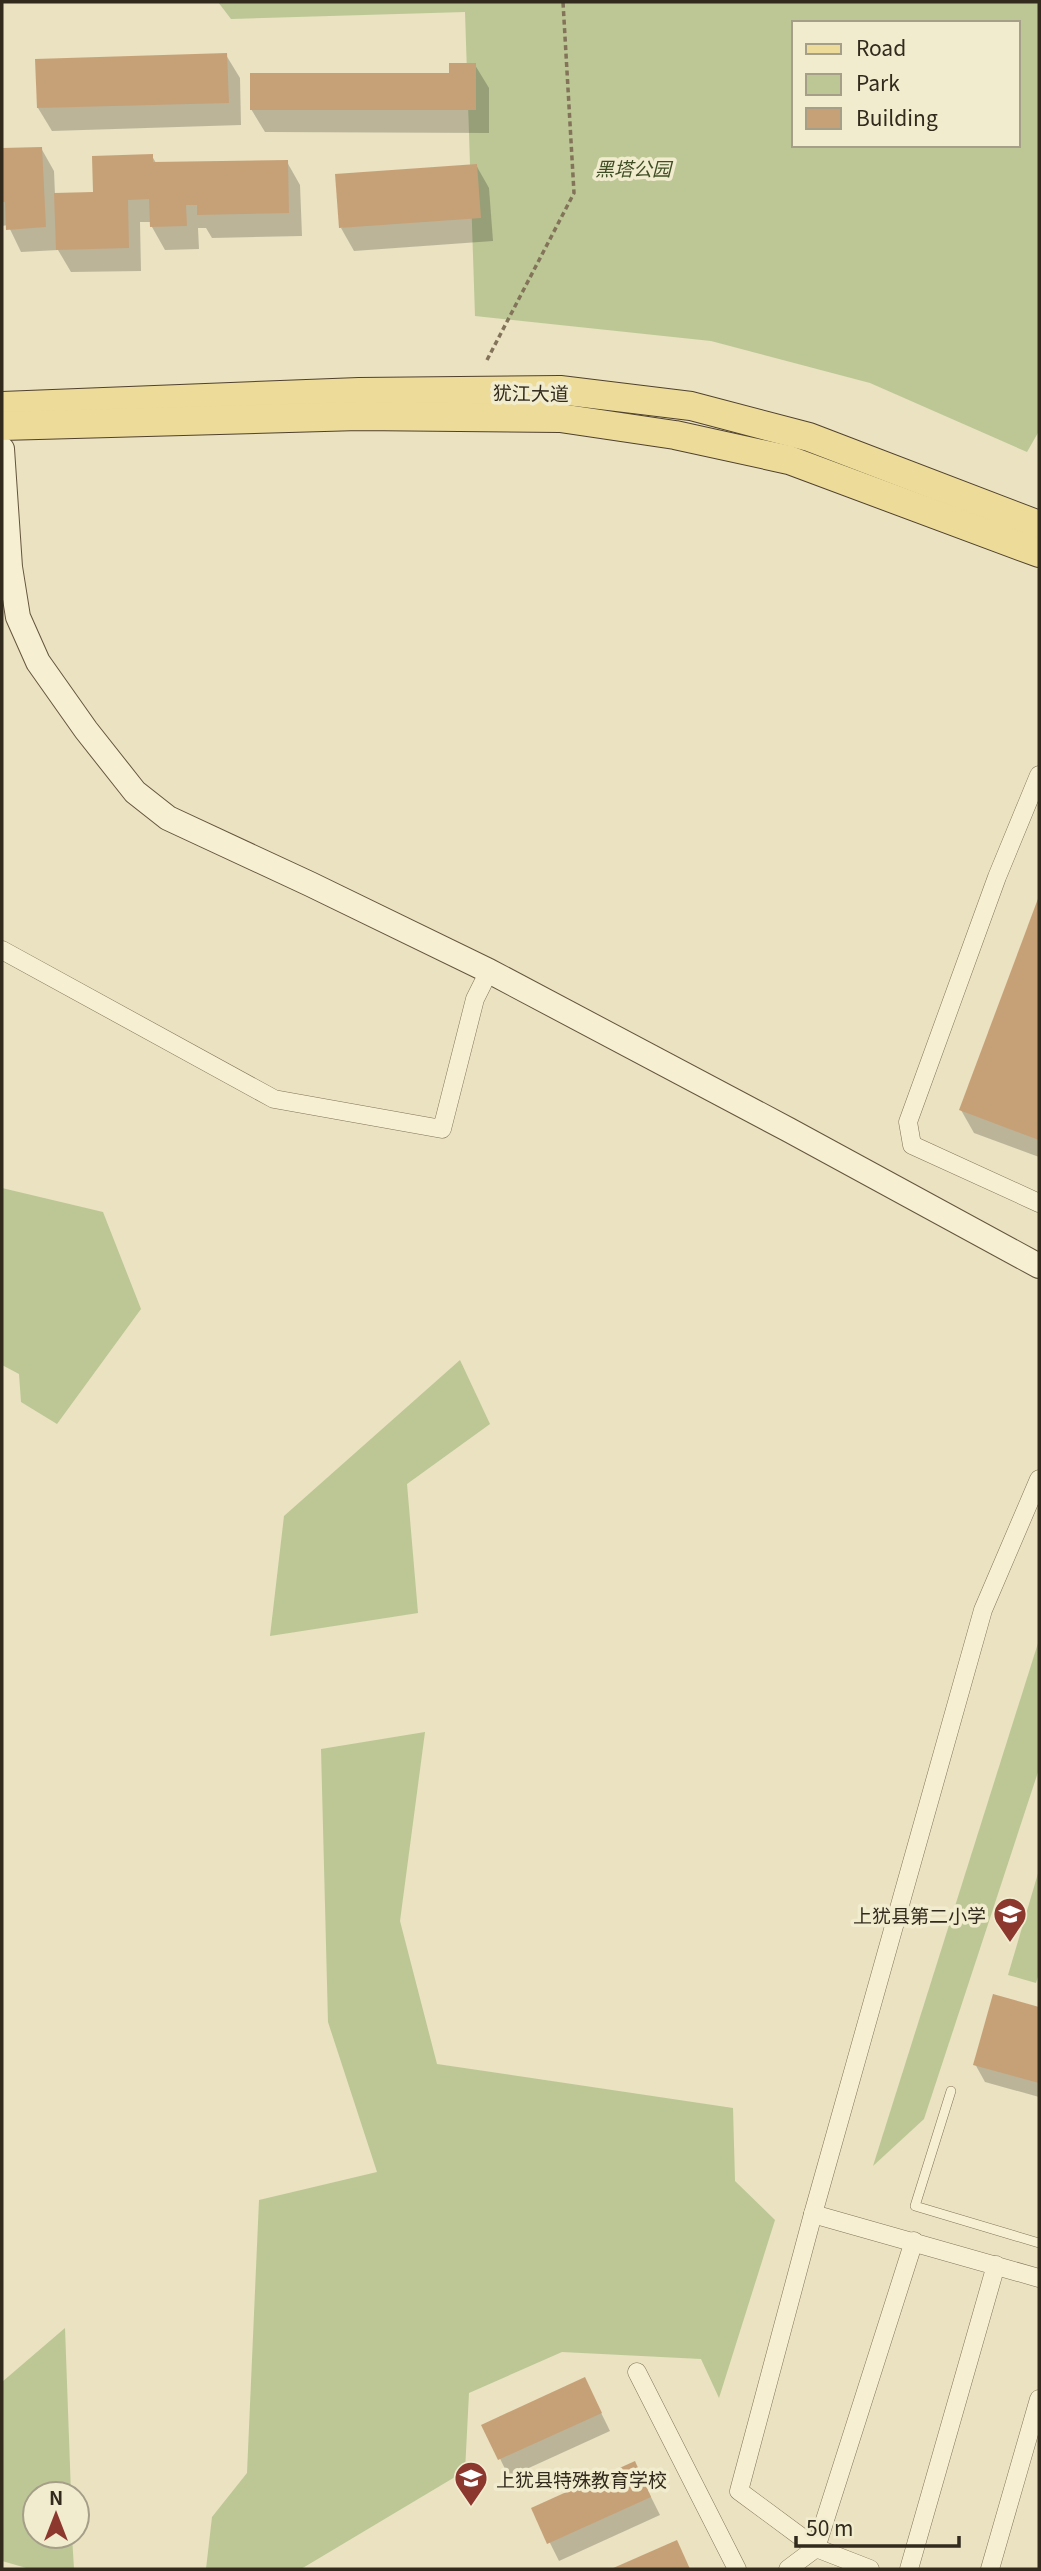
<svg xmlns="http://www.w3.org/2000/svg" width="1041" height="2571" viewBox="0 0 1041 2571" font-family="Georgia,'Noto Sans SC',serif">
  <rect width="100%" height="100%" fill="#eae2c0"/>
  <g fill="#bcc795" fill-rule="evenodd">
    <path d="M218,2H1039V431L1027,452L870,383L711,341L475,316L465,12L231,19ZM794,23H1018V145H794Z"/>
    <polygon points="2,1188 103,1212 141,1309 57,1424 21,1402 19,1374 2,1365"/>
    <polygon points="460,1360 490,1424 407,1484 418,1613 270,1636 284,1516"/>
    <polygon points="1039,1640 1039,1769 924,2119 873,2166"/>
    <polygon points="425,1732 400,1921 437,2064 733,2108 735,2181 775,2220 719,2398 701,2359 562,2352 469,2393 465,2471 301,2569 206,2569 212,2517 247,2473 259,2200 377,2172 328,2022 321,1749"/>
    <polygon points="1039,1870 1039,1973 1036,1983 1008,1975"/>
    <polygon points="65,2328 71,2494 35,2494 35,2536 72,2536 74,2569 30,2569 2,2561 2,2382"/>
  </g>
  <g fill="#0003">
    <polygon points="226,55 240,78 241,125 52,131 38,108"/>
    <polygon points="475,65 489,88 489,133 265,132 251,109 451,74"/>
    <polygon points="41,148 54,171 55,195 94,193 152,156 156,163 287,162 300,185 302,236 212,238 206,228 198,228 199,249 165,250 152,227 151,222 140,222 141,271 71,272 58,250 21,252 8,225 2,226 2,150"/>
    <polygon points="476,165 489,188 493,241 354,251 341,228"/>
    <polygon points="1039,900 1039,1157 974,1133 961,1110"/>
    <polygon points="995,1996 1039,2009 1039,2097 985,2082 975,2064"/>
    <polygon points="585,2380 610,2431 509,2477 484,2426"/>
    <polygon points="634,2463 660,2515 559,2561 533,2509"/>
  </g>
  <g fill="#c6a178">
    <polygon points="227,53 229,103 37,108 35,59"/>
    <polygon points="449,63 476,63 476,110 250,110 250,73 449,73"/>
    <polygon points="42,147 46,227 6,230 5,202 2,202 2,148"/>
    <polygon points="153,154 153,162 288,160 289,213 197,215 197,205 186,205 187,226 150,227 149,199 128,200 129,248 56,250 54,193 93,192 92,156"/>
    <polygon points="477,164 481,218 339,228 335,174"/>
    <polygon points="1039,896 1039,1140 959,1110"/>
    <polygon points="993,1994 1039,2007 1039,2083 973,2065"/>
    <polygon points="585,2377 602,2413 498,2460 481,2425"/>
    <polygon points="635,2461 651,2497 547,2544 531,2508"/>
    <polygon points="677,2540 690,2569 611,2569"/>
  </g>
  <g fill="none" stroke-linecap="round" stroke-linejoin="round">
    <defs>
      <polyline id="lane" points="951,2091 915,2206 1039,2243"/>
      <g id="street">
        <polyline points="1039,775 997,877 908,1122 912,1145 1039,1203"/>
        <polyline points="2,950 274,1099 442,1129 475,999 489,971"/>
        <polyline points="813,2214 1039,2278"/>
        <polyline points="914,2241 816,2548 739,2491 813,2214 983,1610 1039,1479"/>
        <polyline points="637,2372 737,2569"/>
        <polyline points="788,2569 816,2548 870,2569"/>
        <polyline points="909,2569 996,2265"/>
        <polyline points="990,2569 1039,2399"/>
      </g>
      <polyline id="secondary" points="2,449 10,567 18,617 38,662 86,730 135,792 168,818 310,884 489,971 789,1130 1039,1266"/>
      <g id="primary">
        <polyline points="2,406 359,392 560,390 691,406 809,437 1039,525"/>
        <polyline points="2,426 359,416 560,418 675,435 789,460 1039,553"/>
      </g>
    </defs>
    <use href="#lane" stroke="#827359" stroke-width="10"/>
    <use href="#street" stroke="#827359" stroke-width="19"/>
    <use href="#secondary" stroke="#64553d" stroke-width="26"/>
    <use href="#primary" stroke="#50412e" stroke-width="30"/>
    <polyline stroke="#827359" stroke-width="3.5" stroke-dasharray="5 3.5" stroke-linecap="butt" points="487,360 574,193 563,2"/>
    <use href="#lane" stroke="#f6efd2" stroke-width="9"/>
    <use href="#street" stroke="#f6efd2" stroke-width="18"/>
    <use href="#secondary" stroke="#f6efd2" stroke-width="24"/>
    <use href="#primary" stroke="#ecdb99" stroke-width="28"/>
  </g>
  <defs>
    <symbol id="school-pin" viewBox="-11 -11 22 30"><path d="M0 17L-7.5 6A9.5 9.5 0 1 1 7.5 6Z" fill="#8d382e" stroke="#f2eccf"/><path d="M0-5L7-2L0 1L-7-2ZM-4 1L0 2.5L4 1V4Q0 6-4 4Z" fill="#fff"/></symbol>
  </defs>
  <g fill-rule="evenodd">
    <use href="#school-pin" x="991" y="1895" width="38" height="52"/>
    <use href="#school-pin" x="452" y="2459" width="38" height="52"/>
  </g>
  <g text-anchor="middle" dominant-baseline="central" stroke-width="7" stroke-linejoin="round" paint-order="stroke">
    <g font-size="19" font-style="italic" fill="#3f4e25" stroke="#f2eccf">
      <text x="633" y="167">黑塔公园</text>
    </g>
    <g font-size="19" fill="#322a1d" stroke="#f2eccf">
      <text transform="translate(531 392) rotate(1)">犹江大道</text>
    </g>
    <g font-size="19" fill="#322a1d" stroke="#f2eccf" text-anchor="end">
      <text x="986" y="1914">上犹县第二小学</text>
      <text x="496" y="2478" text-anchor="start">上犹县特殊教育学校</text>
    </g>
  </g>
  <rect width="1041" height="2571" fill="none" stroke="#322a1d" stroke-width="7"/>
  <rect x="792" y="21" width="228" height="126" fill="#f2eccf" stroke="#a59e88" stroke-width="2"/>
  <rect x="806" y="44" width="35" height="10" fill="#ecdb99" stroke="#a59e88" stroke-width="2"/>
  <text x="856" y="56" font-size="21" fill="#322a1d">Road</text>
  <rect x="806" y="74" width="35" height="21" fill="#bcc795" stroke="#a59e88" stroke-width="2"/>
  <text x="856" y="91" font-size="21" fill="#322a1d">Park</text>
  <rect x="806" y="108" width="35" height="21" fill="#c6a178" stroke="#a59e88" stroke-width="2"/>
  <text x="856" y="126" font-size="21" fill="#322a1d">Building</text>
  <g transform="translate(56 2515)"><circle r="33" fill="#f2eccf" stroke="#a59e88" stroke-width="2"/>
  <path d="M0-5L12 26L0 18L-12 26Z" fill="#8d382e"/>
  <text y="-10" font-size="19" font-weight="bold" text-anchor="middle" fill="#322a1d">N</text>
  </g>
  <path d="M796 2536v10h163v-10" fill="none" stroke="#322a1d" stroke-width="3.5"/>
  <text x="806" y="2536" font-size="21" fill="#322a1d" stroke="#f2eccf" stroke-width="5" paint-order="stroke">50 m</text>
</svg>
